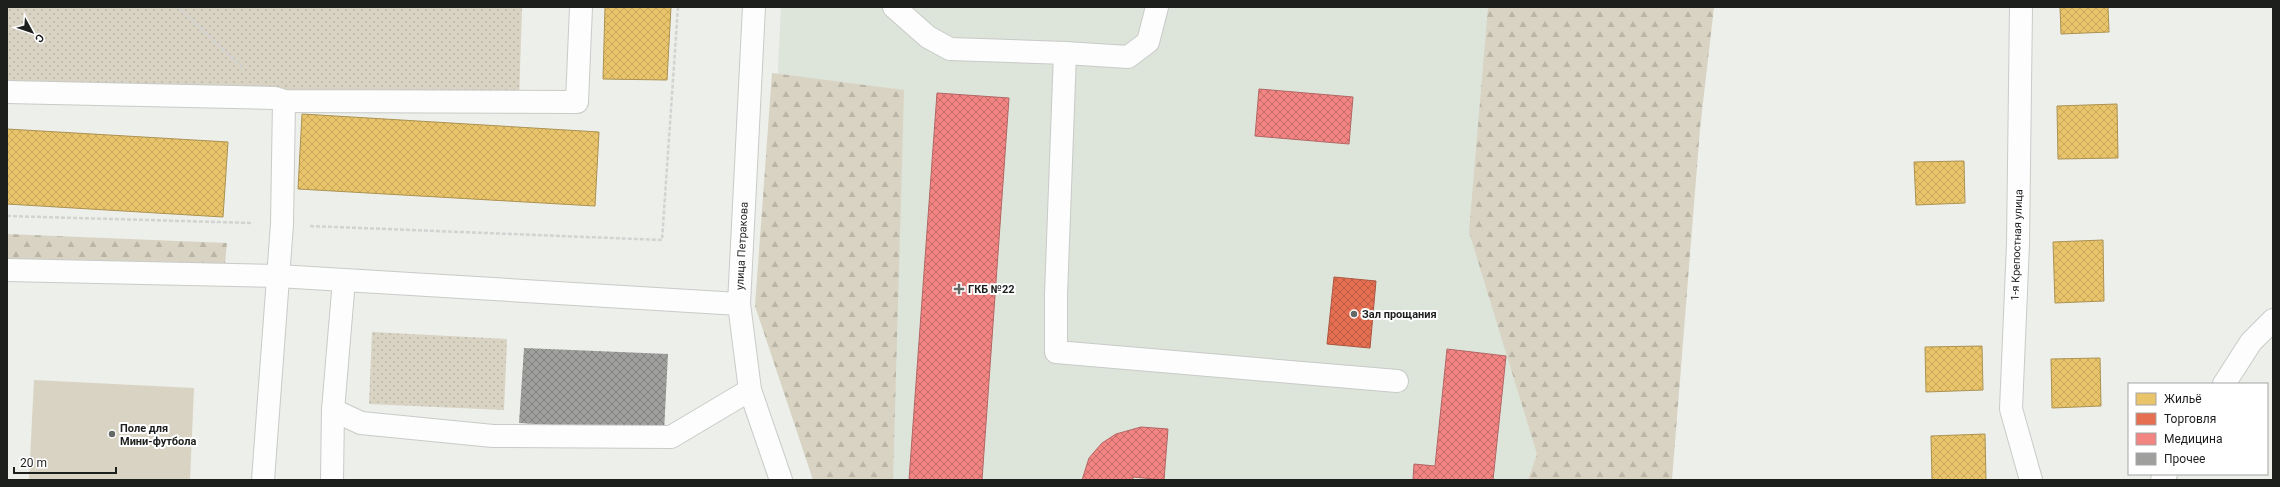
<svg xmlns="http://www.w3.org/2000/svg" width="2280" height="487" viewBox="0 0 2280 487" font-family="Roboto,sans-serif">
  <defs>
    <pattern id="grass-dots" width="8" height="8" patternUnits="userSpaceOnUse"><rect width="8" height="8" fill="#d9d3c3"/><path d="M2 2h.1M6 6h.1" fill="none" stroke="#bab5a7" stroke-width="1.8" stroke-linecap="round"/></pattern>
    <pattern id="forest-firs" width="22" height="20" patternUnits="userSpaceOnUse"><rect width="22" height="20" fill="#d9d3c3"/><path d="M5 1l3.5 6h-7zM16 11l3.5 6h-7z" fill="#bab5a7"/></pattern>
    <pattern id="homes-cross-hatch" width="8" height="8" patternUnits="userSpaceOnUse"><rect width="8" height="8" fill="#e9c46a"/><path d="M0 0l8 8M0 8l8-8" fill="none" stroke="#c7a85b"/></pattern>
    <pattern id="shops-cross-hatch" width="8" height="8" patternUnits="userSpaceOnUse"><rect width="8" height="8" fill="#e76f51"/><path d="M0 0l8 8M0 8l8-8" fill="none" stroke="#bb5b43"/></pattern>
    <pattern id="health-cross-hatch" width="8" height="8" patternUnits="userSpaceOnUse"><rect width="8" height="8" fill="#f28482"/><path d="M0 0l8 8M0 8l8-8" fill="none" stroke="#c36b6a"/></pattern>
    <pattern id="building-cross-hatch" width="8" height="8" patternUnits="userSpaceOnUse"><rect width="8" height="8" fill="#9fa09d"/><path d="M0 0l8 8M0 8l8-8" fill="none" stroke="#81827f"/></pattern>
  </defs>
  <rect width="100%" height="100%" fill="#ecefea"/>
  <polygon fill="#dde4da" points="781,7 1621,7 1618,480 835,480 767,297"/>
  <g fill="url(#grass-dots)">
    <polygon points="7,7 522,7 519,101 7,86"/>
    <polygon points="372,332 507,339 504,410 369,404"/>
  </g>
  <g fill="url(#forest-firs)">
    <polygon points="1488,7 1714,7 1700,129 1672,480 1528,480 1537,454 1469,232"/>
    <polygon points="772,73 904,90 893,480 813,480 755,306"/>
    <polygon points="7,234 227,243 224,274 7,265"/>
  </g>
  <polygon fill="#d9d3c3" points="34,380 194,388 190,480 29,480"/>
  <g fill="url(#homes-cross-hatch)" stroke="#ac9253">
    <polygon points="605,7 671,7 667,80 603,79"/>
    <polygon points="2060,7 2108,7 2109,32 2061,34"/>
    <polygon points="2117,104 2118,158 2058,159 2057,106"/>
    <polygon points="302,114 599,132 595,206 298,189"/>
    <polygon points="7,129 228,142 223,217 7,204"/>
    <polygon points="1964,161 1965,203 1916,205 1914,162"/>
    <polygon points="2103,240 2104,301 2055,303 2053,242"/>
    <polygon points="1982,346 1983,390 1926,392 1925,347"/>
    <polygon points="2100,358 2101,406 2052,408 2051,359"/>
    <polygon points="1985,434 1986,480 1932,480 1931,436"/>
  </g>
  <polygon fill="url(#shops-cross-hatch)" stroke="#aa5741" points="1334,277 1376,281 1370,348 1327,344"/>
  <g fill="url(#health-cross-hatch)" stroke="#b26664">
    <polygon points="1259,89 1353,97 1349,144 1255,136"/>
    <polygon points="937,93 1009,98 982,480 909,480"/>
    <polygon points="1447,349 1506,356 1493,480 1413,480 1414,464 1435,466"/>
    <polygon points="1141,427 1168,429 1164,480 1133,477 1133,480 1082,480 1089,458 1102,443 1116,434"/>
  </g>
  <polygon fill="url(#building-cross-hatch)" points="524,348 668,354 664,432 519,423"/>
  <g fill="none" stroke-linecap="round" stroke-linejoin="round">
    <defs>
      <g id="minor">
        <polyline points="754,7 739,304 750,390 781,480"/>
        <polyline points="894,7 928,37 950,49 1065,53"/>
        <polyline points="1157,7 1148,42 1128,57 1065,53 1056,295 1056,352 1397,381"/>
        <polyline points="2021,7 2018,244 2011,409 2031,480"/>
        <polyline points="7,92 275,98 284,101 577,102 581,7"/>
        <polyline points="7,270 278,276 739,304"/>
        <polyline points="2224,384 2251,342 2273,320"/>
        <polyline points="333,410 361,423 493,436 671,437 750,390"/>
        <polyline points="263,480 282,224 284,101"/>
        <polyline points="332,480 333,410 344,280"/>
        <polyline points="2162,480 2166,474"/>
      </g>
    </defs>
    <use href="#minor" stroke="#c8cbc8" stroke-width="24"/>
    <g stroke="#d2d3d2" stroke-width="2.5" stroke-dasharray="4 2" stroke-linecap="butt">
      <polyline points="178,7 242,67"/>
      <polyline points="7,216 253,223"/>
      <polyline points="310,226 662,240 678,7"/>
    </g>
    <use href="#minor" stroke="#fcfdfc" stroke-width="22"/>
  </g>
  <g fill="#656865" stroke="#fff" stroke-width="1.5">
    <path d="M957 283h4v4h4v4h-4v4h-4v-4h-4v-4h4z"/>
    <circle cx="1354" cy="314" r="4"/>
    <circle cx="112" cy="434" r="4"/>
  </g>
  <g text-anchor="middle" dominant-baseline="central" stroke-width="4" stroke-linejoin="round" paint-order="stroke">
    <g font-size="11" fill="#1d1f1d" stroke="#fff">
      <text transform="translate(2017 245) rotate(-88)">1-я Крепостная улица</text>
      <text transform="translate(742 246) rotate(-87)">улица Петракова</text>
    </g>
    <g font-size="11" font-weight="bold" fill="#1d1f1d" stroke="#fff" text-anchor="start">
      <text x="968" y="289">ГКБ №22</text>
      <text x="1362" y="314">Зал прощания</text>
      <text x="120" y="428">Поле для<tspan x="120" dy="13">Мини-футбола</tspan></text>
    </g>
  </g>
  <rect width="2280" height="487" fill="none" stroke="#1d1f1d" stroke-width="16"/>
  <rect x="2128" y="383" width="140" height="92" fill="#ffffff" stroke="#a5a5a5"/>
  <rect x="2136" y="393" width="20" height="12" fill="#e9c46a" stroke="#a5a5a5"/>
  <text x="2164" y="403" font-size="12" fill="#1d1f1d">Жильё</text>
  <rect x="2136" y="413" width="20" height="12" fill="#e76f51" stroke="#a5a5a5"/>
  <text x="2164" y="423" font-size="12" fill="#1d1f1d">Торговля</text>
  <rect x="2136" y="433" width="20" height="12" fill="#f28482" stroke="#a5a5a5"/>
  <text x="2164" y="443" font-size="12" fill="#1d1f1d">Медицина</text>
  <rect x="2136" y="453" width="20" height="12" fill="#9fa09d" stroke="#a5a5a5"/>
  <text x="2164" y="463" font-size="12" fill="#1d1f1d">Прочее</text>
  <g transform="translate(32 32) rotate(130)" stroke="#ffffff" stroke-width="3" paint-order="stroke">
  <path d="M0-3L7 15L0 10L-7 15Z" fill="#1d1f1d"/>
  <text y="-6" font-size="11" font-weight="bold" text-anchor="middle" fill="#1d1f1d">С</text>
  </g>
  <path d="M14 467v6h102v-6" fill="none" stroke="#1d1f1d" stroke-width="2"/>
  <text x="20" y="467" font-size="12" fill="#1d1f1d" stroke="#ffffff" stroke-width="3" paint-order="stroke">20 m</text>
</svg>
